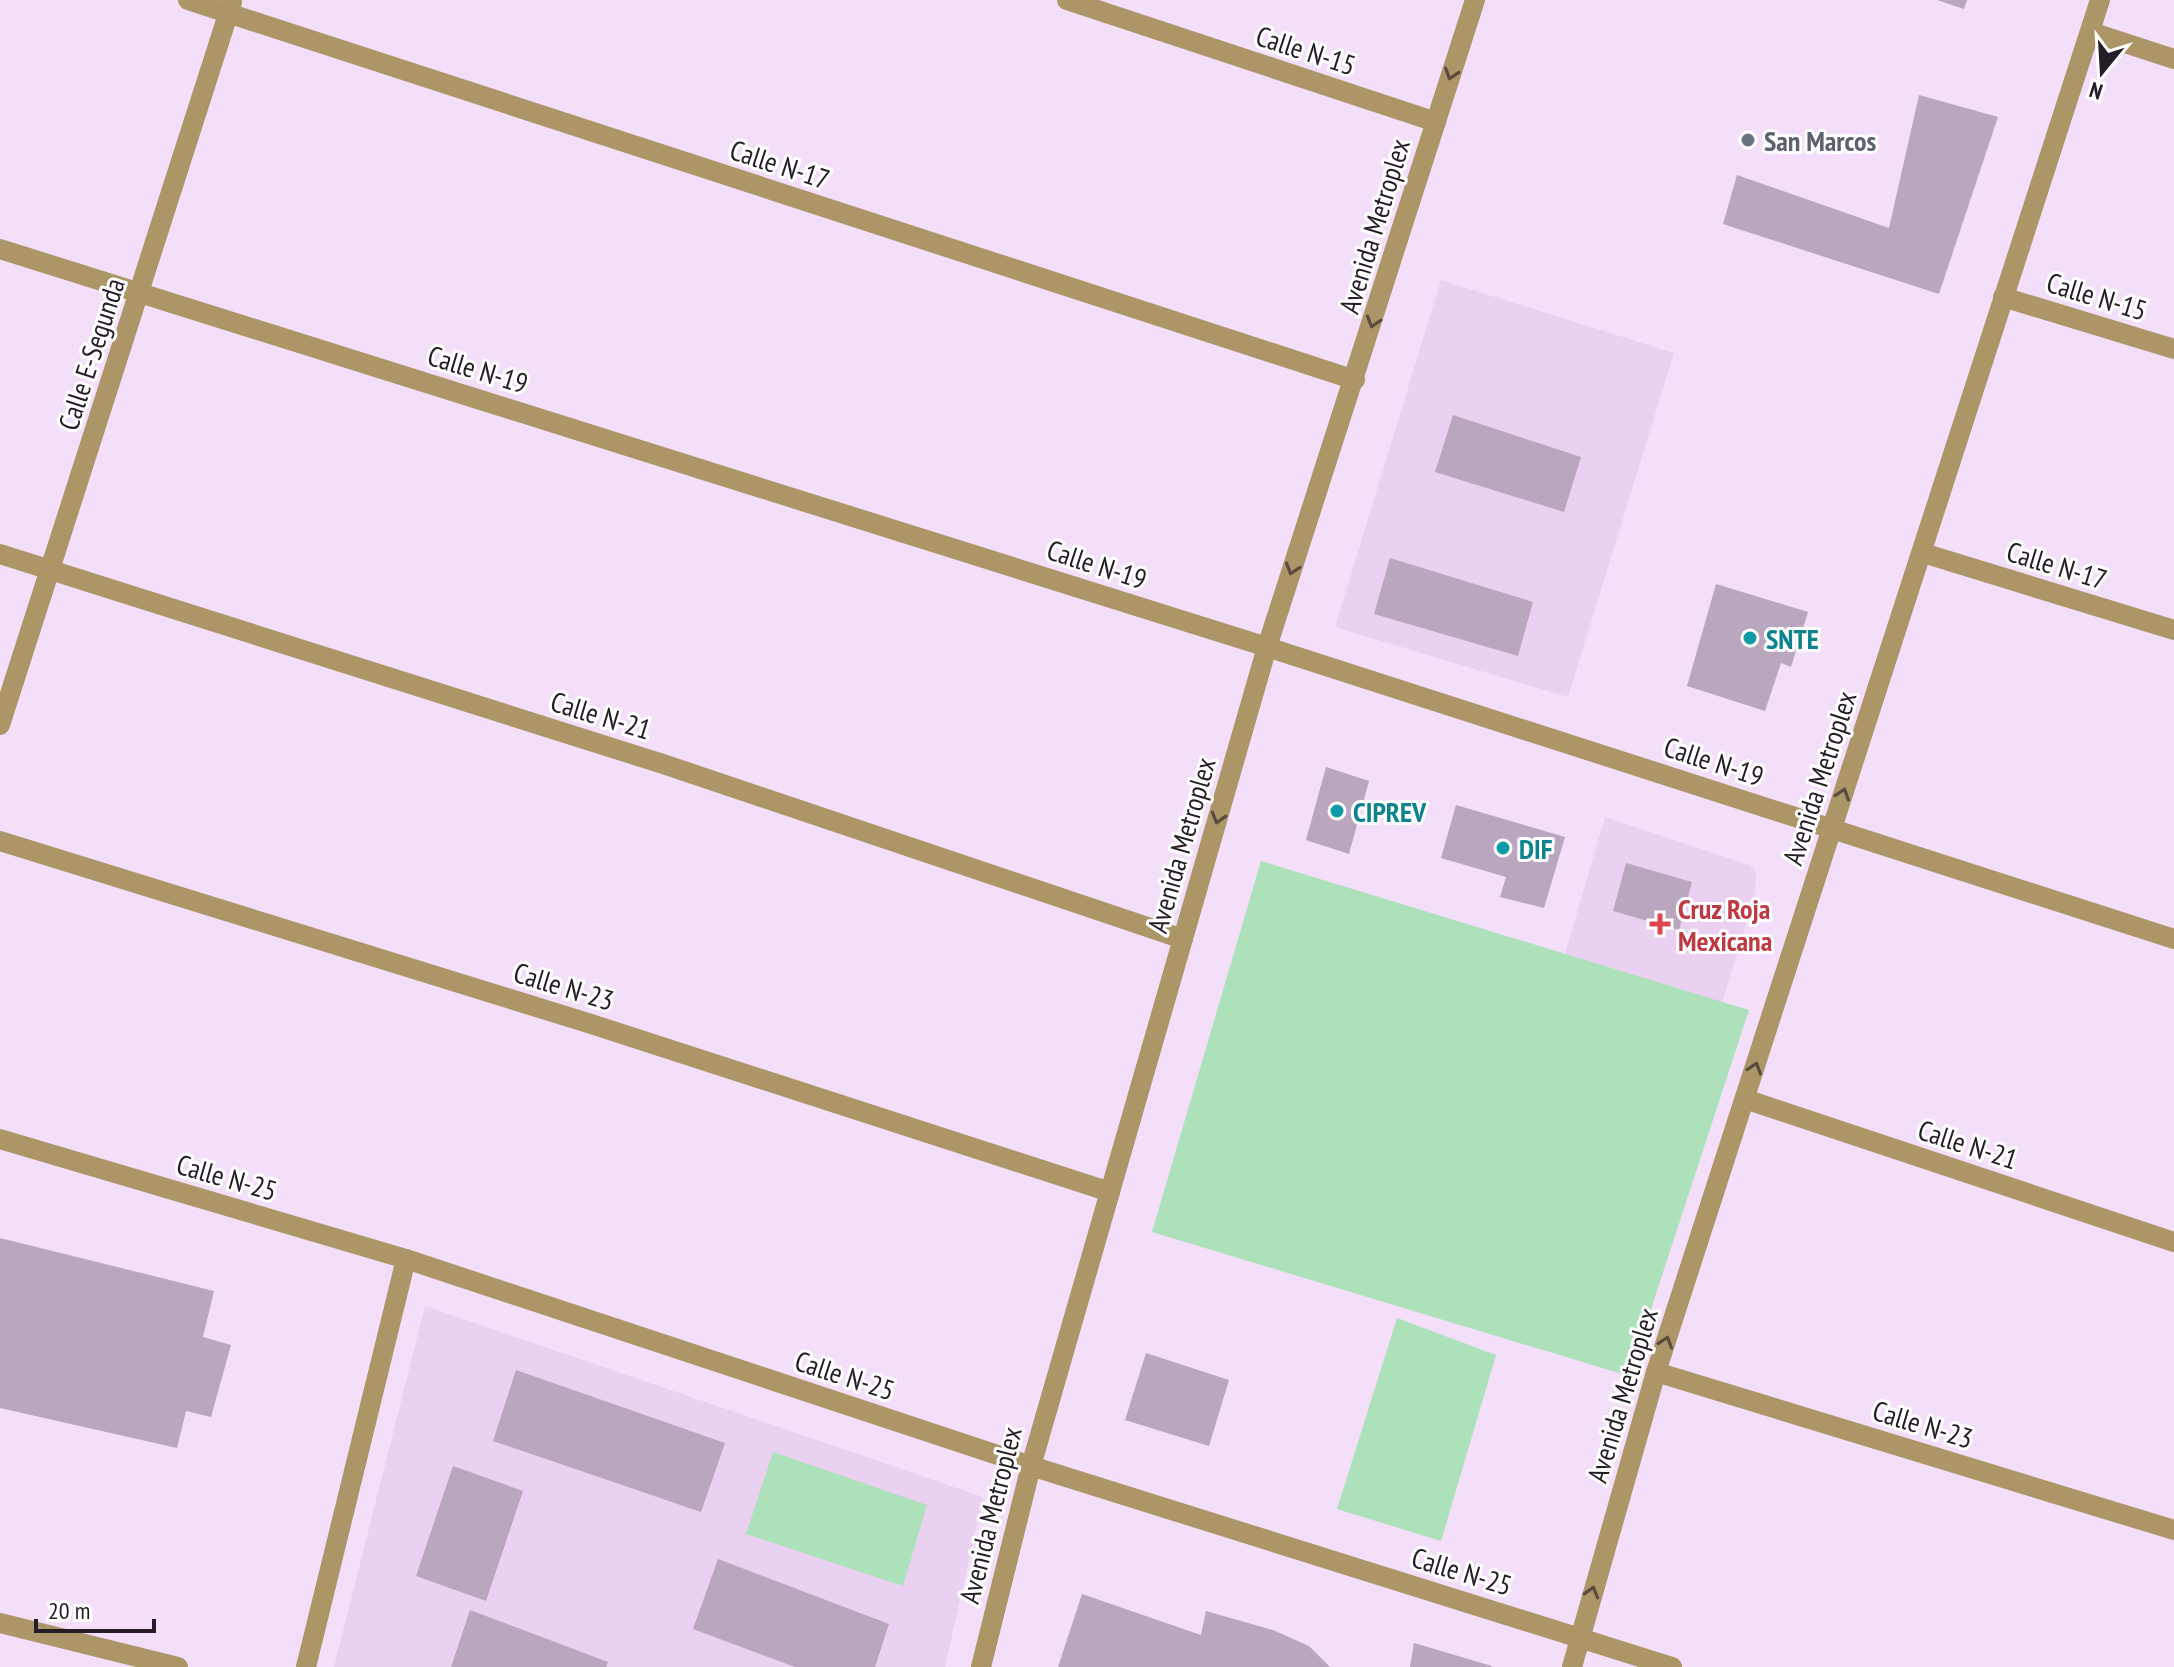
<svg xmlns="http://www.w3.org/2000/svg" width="2174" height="1667" viewBox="0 0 2174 1667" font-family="'PT Sans Narrow',sans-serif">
  <rect width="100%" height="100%" fill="#f3dff9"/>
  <g fill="#ead1f1">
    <polygon points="1441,280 1674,353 1568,697 1335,627"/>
    <polygon points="1605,817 1749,865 1756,872 1755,894 1722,1002 1565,954"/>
    <polygon points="425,1306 983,1497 945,1667 334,1667"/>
  </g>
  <g fill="#ade1b9">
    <polygon points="1261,861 1749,1010 1629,1376 1152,1232"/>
    <polygon points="1397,1318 1496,1355 1441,1541 1337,1509"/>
    <polygon points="773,1452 927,1505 903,1586 746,1534"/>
  </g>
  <g fill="#b9a6bf">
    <polygon points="1937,0 1967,0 1964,9"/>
    <polygon points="1919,95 1998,117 1939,294 1723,224 1737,175 1889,228"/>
    <polygon points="1453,415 1581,457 1564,512 1435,472"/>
    <polygon points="1390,558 1533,602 1518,656 1374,614"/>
    <polygon points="1716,584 1808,612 1791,667 1781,663 1765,711 1687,686"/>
    <polygon points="1326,767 1369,781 1349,854 1306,840"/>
    <polygon points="1456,805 1565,837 1544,908 1500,897 1506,877 1441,858"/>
    <polygon points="1626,863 1692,882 1679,930 1613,911"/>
    <polygon points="0,1238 214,1291 203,1337 231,1345 211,1417 186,1411 177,1448 0,1408"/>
    <polygon points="1146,1353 1229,1380 1209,1446 1125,1420"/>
    <polygon points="516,1370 725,1443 701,1512 493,1441"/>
    <polygon points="453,1466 523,1491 486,1601 416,1576"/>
    <polygon points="718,1559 889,1624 875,1667 795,1667 693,1629"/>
    <polygon points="1082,1594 1201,1635 1206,1611 1273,1630 1309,1646 1330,1667 1058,1667"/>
    <polygon points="470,1610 608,1662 606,1667 451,1667"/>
    <polygon points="1414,1643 1492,1666 1491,1667 1410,1667"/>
  </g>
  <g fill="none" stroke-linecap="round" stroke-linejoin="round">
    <g stroke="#ac9566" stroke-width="20">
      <polyline points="188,0 1355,380"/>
      <polyline points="1067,0 1436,122"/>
      <polyline points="2091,32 2174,59"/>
      <polyline points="0,249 1267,647 2174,939"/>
      <polyline points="2003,297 2174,349"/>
      <polyline points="1923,553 2174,630"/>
      <polyline points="0,554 663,764 1183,939"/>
      <polyline points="0,725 232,2"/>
      <polyline points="0,841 588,1023 1110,1192"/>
      <polyline points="1745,1099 2174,1242"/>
      <polyline points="0,1139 406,1259 1031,1466 1672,1667"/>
      <polyline points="1656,1372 2174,1530"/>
      <polyline points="0,1623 178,1667"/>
      <polyline points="306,1667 406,1259"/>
      <polyline points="981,1667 1031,1466 1267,647 1475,0"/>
      <polyline points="1572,1667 1656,1372 2100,0"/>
    </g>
  </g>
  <defs><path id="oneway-chevron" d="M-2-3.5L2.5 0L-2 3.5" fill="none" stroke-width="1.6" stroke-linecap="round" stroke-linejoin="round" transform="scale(2)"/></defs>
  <g stroke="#5a4c40">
    <use href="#oneway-chevron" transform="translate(1451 74) rotate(108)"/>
    <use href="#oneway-chevron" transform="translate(1373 322) rotate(107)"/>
    <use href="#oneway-chevron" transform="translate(1292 569) rotate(108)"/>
    <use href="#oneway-chevron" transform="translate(1843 794) rotate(-72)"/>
    <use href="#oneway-chevron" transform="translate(1218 818) rotate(106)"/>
    <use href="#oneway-chevron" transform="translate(1755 1068) rotate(-72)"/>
    <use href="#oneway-chevron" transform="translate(1666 1342) rotate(-72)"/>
    <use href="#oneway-chevron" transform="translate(1592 1592) rotate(-74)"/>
  </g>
  <circle fill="#6b7280" stroke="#fff" stroke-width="3" cx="1748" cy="140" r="8"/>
  <g fill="#0f9aa8" stroke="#fff" stroke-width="3">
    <circle cx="1750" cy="638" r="8"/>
    <circle cx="1337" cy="811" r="8"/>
    <circle cx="1503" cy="848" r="8"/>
  </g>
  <path fill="#e0444e" stroke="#fff" stroke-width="3" d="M1656 912h8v8h8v8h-8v8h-8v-8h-8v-8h8z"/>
  <g text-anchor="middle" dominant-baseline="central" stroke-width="6" stroke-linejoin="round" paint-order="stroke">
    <g font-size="28" fill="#241c26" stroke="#fff">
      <text transform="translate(1306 50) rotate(18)">Calle N-15</text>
      <text transform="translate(780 164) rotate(18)">Calle N-17</text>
      <text transform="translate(1374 226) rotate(-73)">Avenida Metroplex</text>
      <text transform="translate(2097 296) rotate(17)">Calle N-15</text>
      <text transform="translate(91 354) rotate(-72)">Calle E-Segunda</text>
      <text transform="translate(478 369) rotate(17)">Calle N-19</text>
      <text transform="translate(1097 564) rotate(18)">Calle N-19</text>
      <text transform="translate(2057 565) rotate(17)">Calle N-17</text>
      <text transform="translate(601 715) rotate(17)">Calle N-21</text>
      <text transform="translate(1714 761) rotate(18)">Calle N-19</text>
      <text transform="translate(1819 778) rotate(-72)">Avenida Metroplex</text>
      <text transform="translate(1181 845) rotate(-74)">Avenida Metroplex</text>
      <text transform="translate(564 986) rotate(17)">Calle N-23</text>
      <text transform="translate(1968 1144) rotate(18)">Calle N-21</text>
      <text transform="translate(227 1177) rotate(16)">Calle N-25</text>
      <text transform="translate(845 1375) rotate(18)">Calle N-25</text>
      <text transform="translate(1622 1395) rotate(-73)">Avenida Metroplex</text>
      <text transform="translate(1923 1424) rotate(17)">Calle N-23</text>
      <text transform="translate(990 1515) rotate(-76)">Avenida Metroplex</text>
      <text transform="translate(1462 1571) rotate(17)">Calle N-25</text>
    </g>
    <g font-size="28" font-weight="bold" fill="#5b616d" stroke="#fff" text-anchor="start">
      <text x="1764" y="140">San Marcos</text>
    </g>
    <g font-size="28" font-weight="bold" fill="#0d838f" stroke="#fff" text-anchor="start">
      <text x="1766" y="638">SNTE</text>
      <text x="1353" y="811">CIPREV</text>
      <text x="1519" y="848">DIF</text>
    </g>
    <g font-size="28" font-weight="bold" fill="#be3a42" stroke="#fff" text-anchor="start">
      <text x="1678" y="908">Cruz Roja<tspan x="1678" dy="32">Mexicana</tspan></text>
    </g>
  </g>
  <g transform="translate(2102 72) rotate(198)" stroke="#ffffff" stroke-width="6" paint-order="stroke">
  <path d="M0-6L14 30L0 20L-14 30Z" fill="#241c26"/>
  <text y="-12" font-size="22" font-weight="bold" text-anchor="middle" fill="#241c26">N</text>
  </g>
  <path d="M36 1619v12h118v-12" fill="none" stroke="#241c26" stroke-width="4"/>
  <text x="48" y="1619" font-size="24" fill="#241c26" stroke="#ffffff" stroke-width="6" paint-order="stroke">20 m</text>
</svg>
